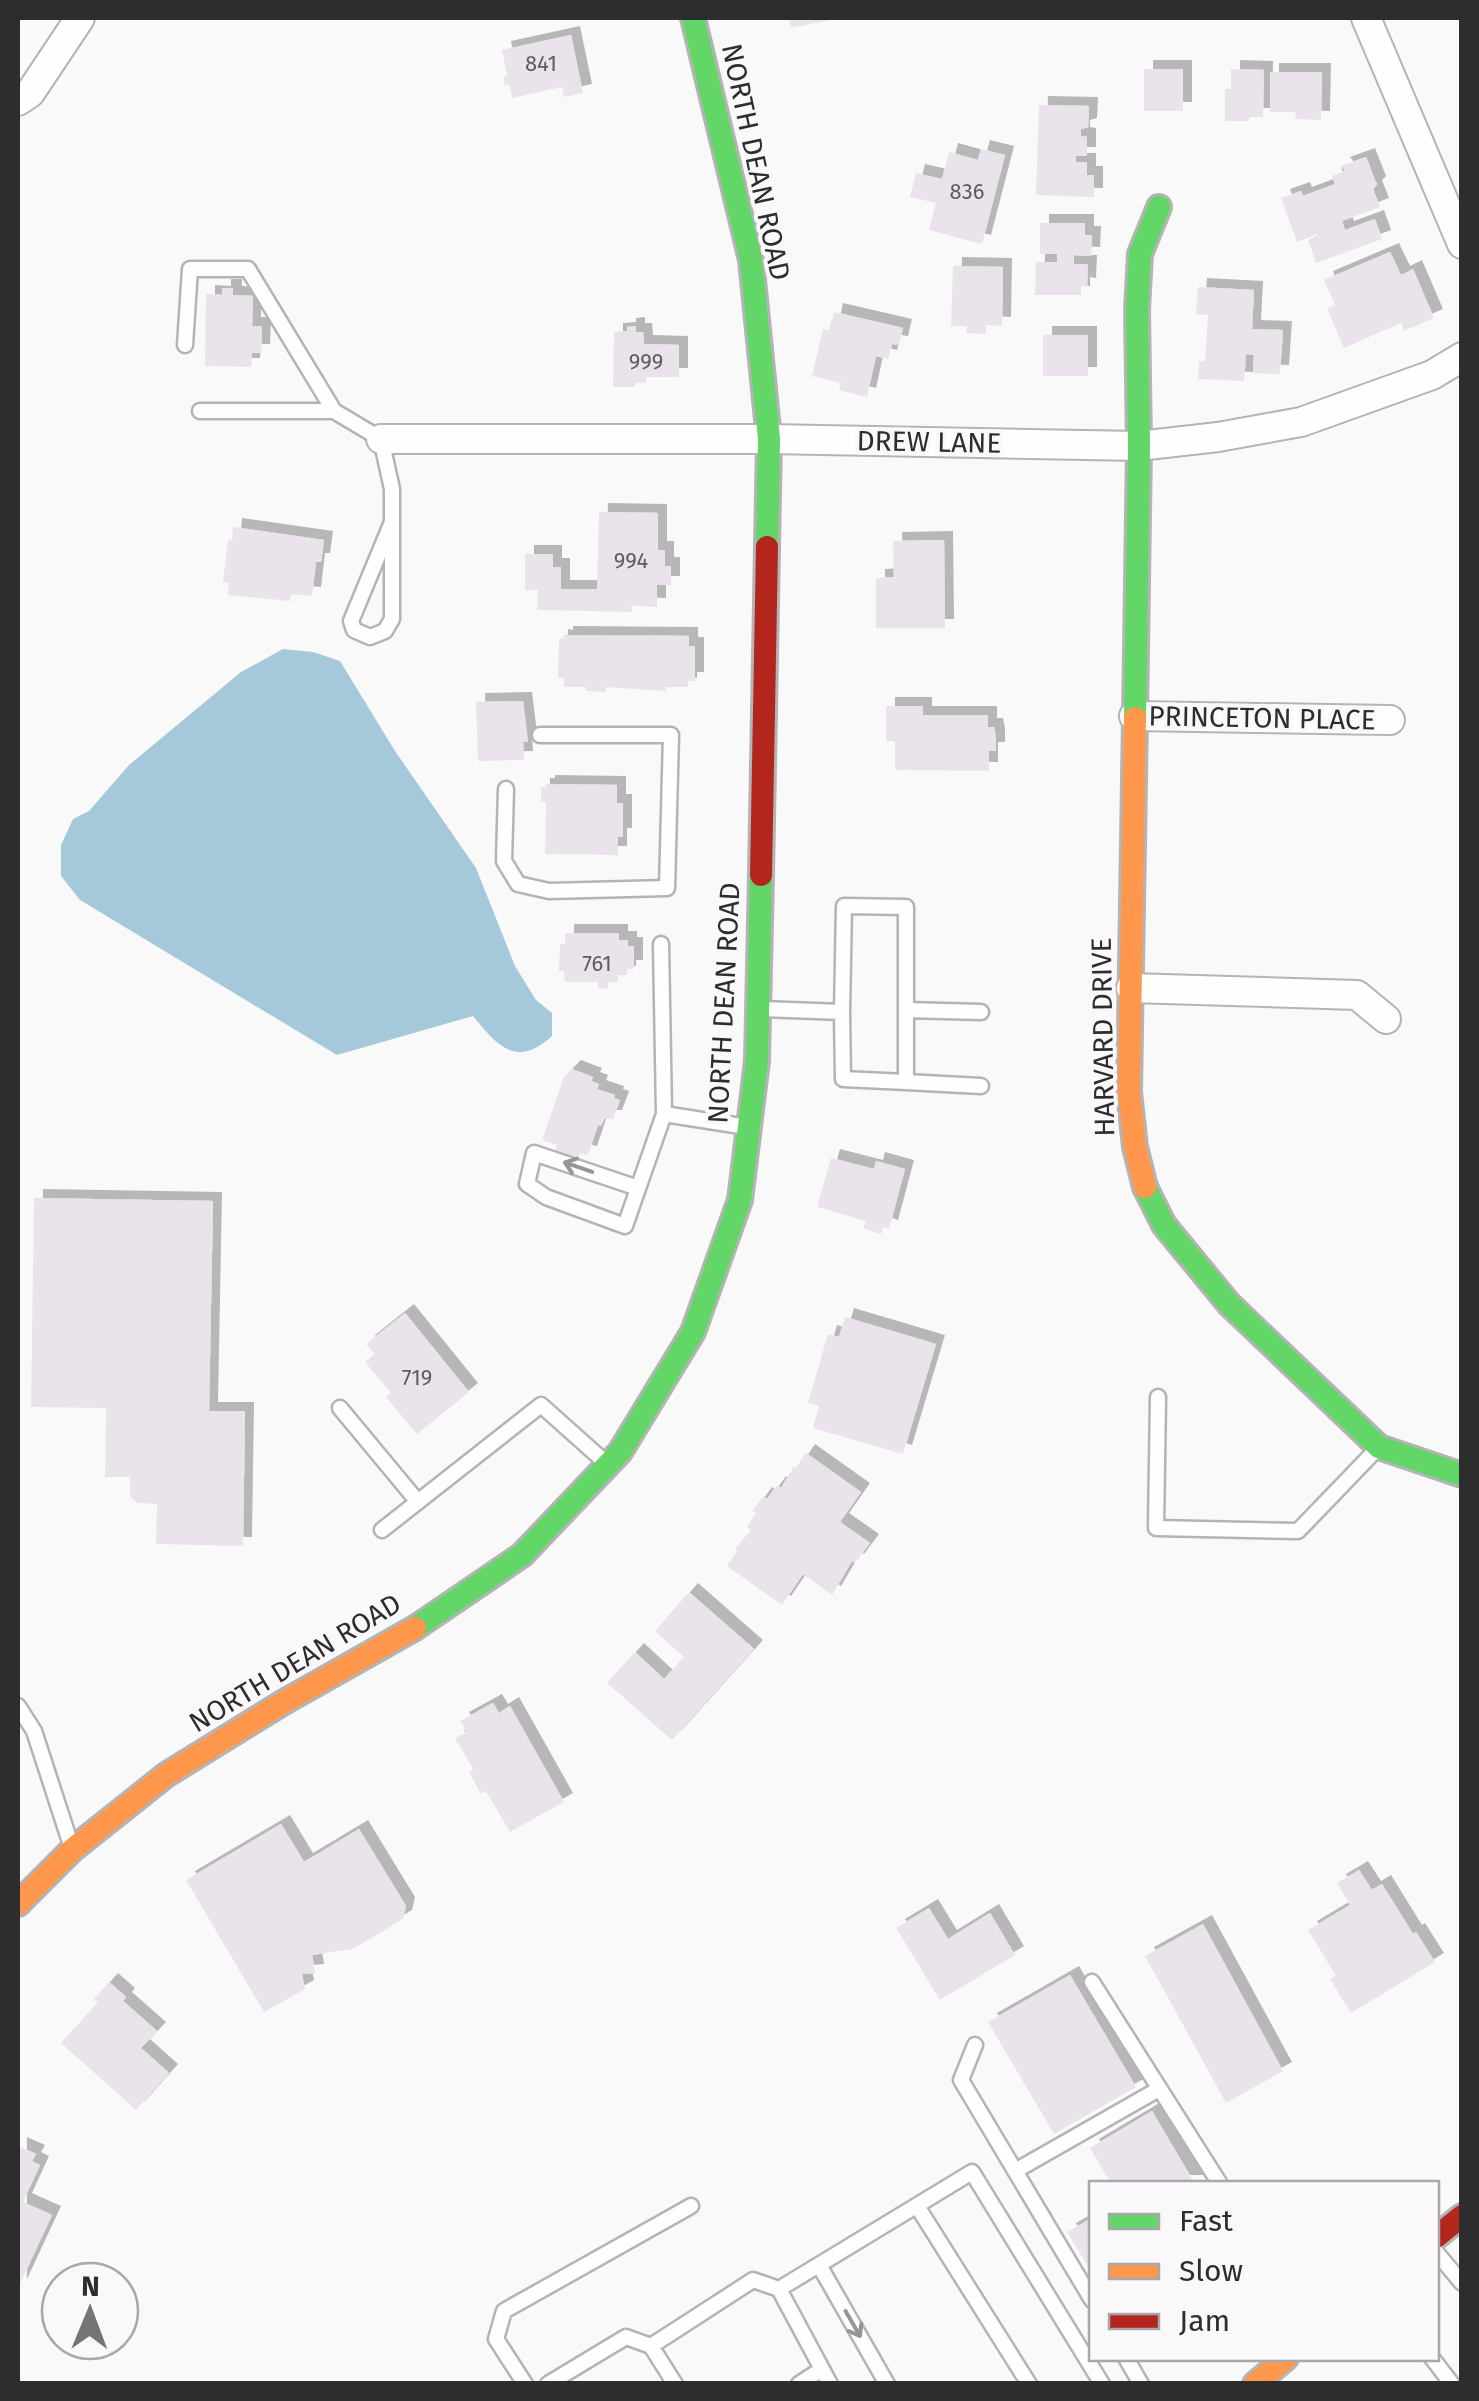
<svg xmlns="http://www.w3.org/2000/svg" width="1479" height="2401" font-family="'Fira Sans',sans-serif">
	<defs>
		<filter id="shadow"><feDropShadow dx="9" dy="-9" stdDeviation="0" flood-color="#0004"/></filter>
	</defs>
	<rect width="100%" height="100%" fill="#faf9fa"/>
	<path fill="#a5c9da" d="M283,649L313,652L340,661L395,751L476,868L515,966L536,1000L552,1013V1036C517,1068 498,1047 473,1016L337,1055L80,900L61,876V845L73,819L89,811L129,765L241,672Z"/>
	<path fill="#eae3ec" filter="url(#shadow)" d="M789,18H834L835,19L791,28Z
		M571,35L583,93L564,97L562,87L512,98L509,84L505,86L503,77L507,76L502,50Z
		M1144,69H1183V111H1144Z
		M1231,69L1264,70L1263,117H1249V121H1225V89H1231Z
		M1270,72H1322L1321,120L1295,119L1296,112H1270Z
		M1039,105L1089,106L1088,127L1081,129V136L1087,137V156H1076V162H1087V175H1094V197L1036,195Z
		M981,149L1005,155L982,244L929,230L936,203L910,197L916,173L942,179L949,152L978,160Z
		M1366,157L1377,185L1373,189L1380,207L1342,221L1345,230L1375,219L1382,239L1316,263L1308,240L1326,231L1297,242L1281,198L1301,191L1303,196L1335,184L1332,176L1345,171L1341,166Z
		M1040,223H1085V235H1092L1091,256L1074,255V264H1088L1087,287L1081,286V295H1035L1036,262H1057V254H1040Z
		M1390,252L1401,275L1413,269L1434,318L1404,331L1401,323L1344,348L1327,308L1335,305L1324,280Z
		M953,266L1003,267L1002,326L986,325V334L966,333L967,326H951Z
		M1198,287L1254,290L1252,329L1283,330L1280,374L1253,373L1254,355L1246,354L1244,381L1198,379L1199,361H1205L1208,315L1196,314Z
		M222,288H233V295L253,296L252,326H262L261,353H252L251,367L205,366L206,294L222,295Z
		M834,312L903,328L899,345L892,344L888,359L876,356L867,397L839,390L841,383L812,376L823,329L830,331Z
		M636,326V332H643L644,344L679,345V377H646V383H635V387H613L614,332L627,331V327Z
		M1043,335H1088V376H1043Z
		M599,512L658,513V550H665V566H671V585H657V607L631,606L632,612L537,610L538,590H525V554H553V567H561V589H597Z
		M233,527L324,540L321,562H316L312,596L291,594L290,601L228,595L229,583L223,582L228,540L232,541Z
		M944,540L945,628H876V578L894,577L893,541Z
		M564,635L689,636V646H695V681H688V687H666V691L606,687V692L586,691V687H564V678H558L559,638L564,639Z
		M523,701L528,742H523L524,760L478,761L476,702Z
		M886,706H923V715H988V727H994L996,737V751H989V771L895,770V741H886Z
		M546,784L617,785V803H623V837H618V855L545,854L546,802H541V787H546Z
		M565,933H619V940H628V946H634V969H627V975H618V982L608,983V989L598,988V982H565L564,971H559L560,944H565Z
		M572,1069L593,1077L591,1081L599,1084L597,1089L615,1095L614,1098L620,1100L613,1119H604L601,1126L598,1125L588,1155L580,1153L578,1159L555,1151L557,1145L542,1140L564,1077Z
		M831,1158L874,1169L876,1161L905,1169L889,1229L883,1227L881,1234L863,1228L866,1221L817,1207Z
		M34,1198L213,1201L209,1411H245L243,1546L156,1544L157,1504L137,1503L130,1496V1477H105L106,1408L31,1407Z
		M405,1313L469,1392L417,1434L386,1397L391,1393L365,1362L375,1354L366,1344Z
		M845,1317L936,1344L903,1454L813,1428L819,1406L808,1403L828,1334L839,1337Z
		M806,1453L861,1492L840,1522L870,1543L855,1563L852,1561L832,1595L803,1574L782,1605L727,1566L737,1551L735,1549L751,1530L747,1527L756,1513L752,1511L763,1496L767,1499L777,1485L781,1488L794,1466L796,1468Z
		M689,1592L754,1649L672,1740L607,1683L635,1652L664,1679L684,1657L655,1631Z
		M493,1703L499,1713L510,1706L564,1802L510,1832L486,1791L481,1794L469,1772L473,1769L455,1738L467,1732L460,1721Z
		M281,1824L304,1862L359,1829L406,1906L403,1919L353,1949L312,1955L315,1973L302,1974L305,1989L264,2012L186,1880Z
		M1359,1870L1372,1890L1382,1884L1413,1934L1416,1932L1435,1962L1351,2013L1330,1979L1336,1976L1308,1930L1350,1905L1337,1883Z
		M929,1908L948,1939L990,1913L1015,1955L940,2000L896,1928Z
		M1203,1924L1283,2071L1226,2103L1145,1956Z
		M1070,1975L1136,2087L1054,2134L988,2022Z
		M109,1982L126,1997L123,2001L157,2031L141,2048L169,2073L136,2110L61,2043L98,2002L94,1999Z
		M1152,2111L1195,2184H1111L1090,2148Z
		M18,2146L36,2154L32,2161L40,2165L23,2202L52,2215L18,2288Z
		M1092,2218V2273L1067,2232Z"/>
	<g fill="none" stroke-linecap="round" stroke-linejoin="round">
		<defs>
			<path id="lane" d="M185,345L190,269H248L334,411H200
				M334,411L381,439L392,489V619L385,631L370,637L354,630L351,621L392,522
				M506,789L504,861L518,884L549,891L667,888L671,735H540
				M759,1009L842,1012L844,906L906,907V1082L981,1086
				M906,1010L981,1012
				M842,1012L843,1079L906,1082
				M664,1114L747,1127
				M638,1188L534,1153L527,1184L546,1197L625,1226L664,1114L661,944
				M1158,1397L1156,1528L1298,1531L1375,1451
				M340,1408L418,1502
				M382,1530L541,1405L606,1463
				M18,1706L34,1731L71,1845
				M1092,1982L1220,2184
				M975,2045L961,2080L1092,2300
				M1015,2171L1159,2089
				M917,2206L1029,2384
				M1436,2252L1462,2283
				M819,2265L887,2384
				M779,2289L972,2172L1102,2384
				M651,2346L675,2384
				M1126,2358L1141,2384
				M1432,2358L1452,2384
				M525,2384L496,2339L504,2311L691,2206
				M548,2384L626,2337L651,2346L753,2280L779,2289L830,2384
				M799,2384L822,2369"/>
			<path id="street" d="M1366,18L1462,244
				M18,101L30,93L80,18
				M381,439H769L1139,446L1218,437L1301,422L1432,375L1462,357
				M1134,716L1390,720
				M1131,988L1357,995L1386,1019"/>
			<path id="fast" d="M693,18L751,260L769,439L767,547
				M1135,718L1139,446L1137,310L1140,254L1159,207
				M1145,1187L1164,1225L1229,1304L1379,1447L1462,1475
				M415,1628L522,1555L620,1452L693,1332L740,1200L757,1061L761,875"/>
			<path id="slow" d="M1135,718L1129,1092L1135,1147L1145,1187
				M18,1904L73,1849L166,1775L284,1702L415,1628
				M1255,2384L1286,2358"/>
			<path id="jam" d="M761,875L767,547
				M1436,2237L1462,2216"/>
		</defs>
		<use href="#lane" stroke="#b5b4b5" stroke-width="19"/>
		<use href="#street" stroke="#b5b4b5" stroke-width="32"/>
		<use href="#fast" stroke="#b5b4b5" stroke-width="28"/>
		<use href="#slow" stroke="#b5b4b5" stroke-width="28"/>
		<use href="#jam" stroke="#b5b4b5" stroke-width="28"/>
		<use href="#lane" stroke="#fefefe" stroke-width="14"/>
		<use href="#street" stroke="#fefefe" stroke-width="28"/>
		<use href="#fast" stroke="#63d668" stroke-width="22"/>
		<use href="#slow" stroke="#ff974d" stroke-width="22"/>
		<use href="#jam" stroke="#b3261e" stroke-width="22"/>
	</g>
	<defs><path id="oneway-shaft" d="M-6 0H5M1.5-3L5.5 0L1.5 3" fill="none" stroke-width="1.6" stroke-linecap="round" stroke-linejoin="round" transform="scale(2.5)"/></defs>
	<g stroke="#969696">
		<use href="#oneway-shaft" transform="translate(578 1167) rotate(-161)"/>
		<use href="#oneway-shaft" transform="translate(853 2324) rotate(60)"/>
	</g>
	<g text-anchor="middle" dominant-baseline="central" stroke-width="8" stroke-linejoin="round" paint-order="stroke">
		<g font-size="22" fill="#5e5c5f">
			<text x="541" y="63">841</text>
			<text x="967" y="191">836</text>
			<text x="646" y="361">999</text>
			<text x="631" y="560">994</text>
			<text x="597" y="963">761</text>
			<text x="417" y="1377">719</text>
		</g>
		<g font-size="28" fill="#2d2d2d" stroke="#faf8fb">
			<text transform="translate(756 162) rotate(78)">NORTH DEAN ROAD</text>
			<text transform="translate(929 442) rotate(1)">DREW LANE</text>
			<text transform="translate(1262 718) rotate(1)">PRINCETON PLACE</text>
			<text transform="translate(724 1003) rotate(-87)">NORTH DEAN ROAD</text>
			<text transform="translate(1103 1037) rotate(-91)">HARVARD DRIVE</text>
			<text transform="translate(295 1663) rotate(-31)">NORTH DEAN ROAD</text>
		</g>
	</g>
	<rect width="1479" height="2401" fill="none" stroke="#2d2d2d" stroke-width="40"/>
	<rect x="1089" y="2181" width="350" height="180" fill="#faf8fb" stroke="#a8a7a9" stroke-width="2.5"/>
	<rect x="1109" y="2214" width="50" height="15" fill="#63d668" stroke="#a8a7a9" stroke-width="2.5"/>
	<text x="1179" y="2231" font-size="30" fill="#2d2d2d">Fast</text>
	<rect x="1109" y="2264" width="50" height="15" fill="#ff974d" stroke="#a8a7a9" stroke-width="2.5"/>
	<text x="1179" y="2281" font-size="30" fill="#2d2d2d">Slow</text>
	<rect x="1109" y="2314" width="50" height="15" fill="#b3261e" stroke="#a8a7a9" stroke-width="2.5"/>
	<text x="1179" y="2331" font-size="30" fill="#2d2d2d">Jam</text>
	<g transform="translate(90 2311) rotate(1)"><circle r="48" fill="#faf8fb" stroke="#a8a7a9" stroke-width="2.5"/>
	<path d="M0-8L18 38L0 25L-18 38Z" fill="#757475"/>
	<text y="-15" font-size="28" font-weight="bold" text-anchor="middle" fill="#2d2d2d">N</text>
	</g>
</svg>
